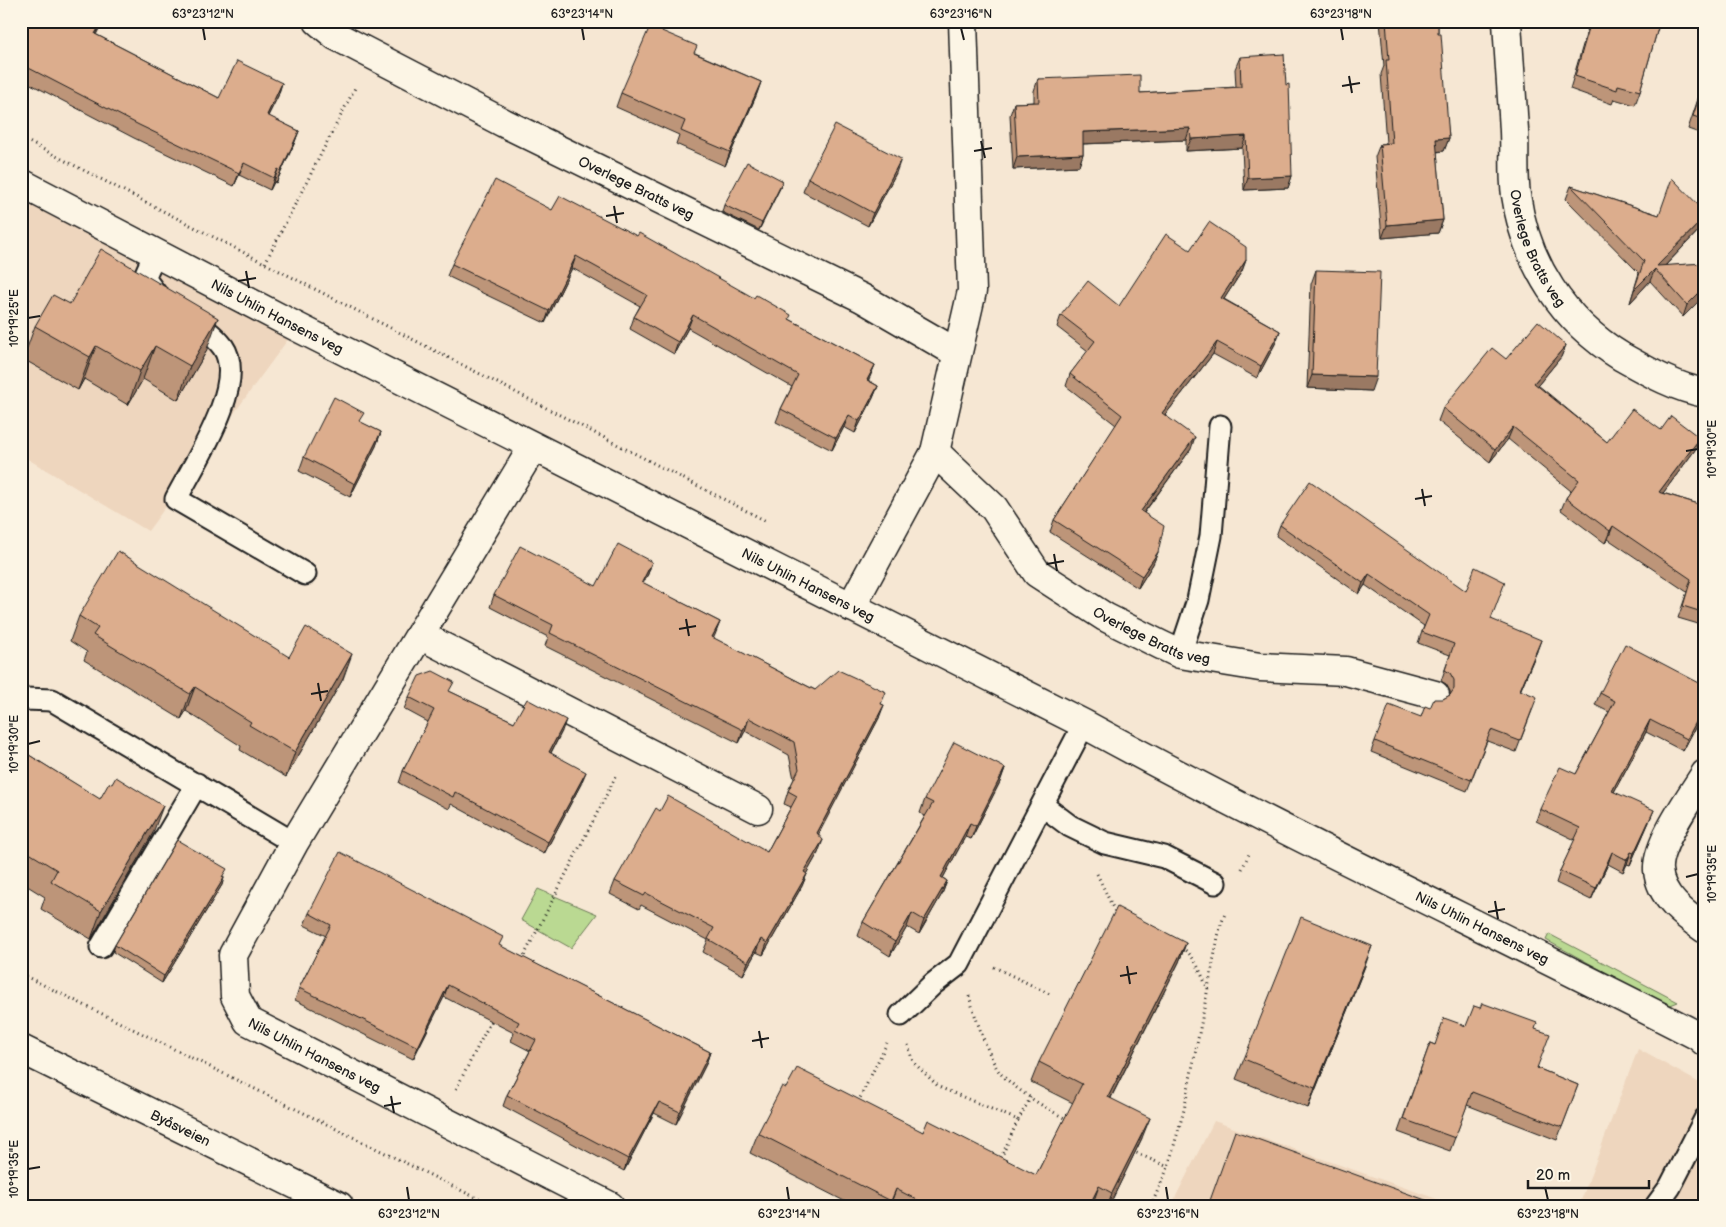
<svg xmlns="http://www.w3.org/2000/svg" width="1726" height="1227" font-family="'Balsamiq Sans',sans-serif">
	<rect width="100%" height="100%" fill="#f6e7d3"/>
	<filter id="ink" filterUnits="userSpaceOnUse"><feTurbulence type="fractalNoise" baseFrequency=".02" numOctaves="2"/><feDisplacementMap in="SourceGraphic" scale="10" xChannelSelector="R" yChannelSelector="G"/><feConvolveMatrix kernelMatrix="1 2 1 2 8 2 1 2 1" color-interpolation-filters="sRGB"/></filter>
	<g filter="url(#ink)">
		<path fill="#eed6be" d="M21,183L297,327L148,531L21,455Z
			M1638,1049L1705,1086V1206H1579Z
			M1214,1121L1457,1206H1171Z"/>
		<path fill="#bad992" stroke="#6b7a57" d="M538,889L597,914L571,948L521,920Z
			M1549,934L1678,1002L1668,1006L1546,940Z"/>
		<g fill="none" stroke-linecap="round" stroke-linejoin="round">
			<defs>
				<path id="lane" d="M155,253L144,278L159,298
					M188,317C201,326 214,335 223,347C248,383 194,464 176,499L305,574
					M1180,654L1198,600L1211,536L1220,426
					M21,701L25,699L52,700L294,843
					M1042,805L1070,826L1105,843L1164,857L1215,883
					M101,947L197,784
					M901,1015L933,984L959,964L1084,724
					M1656,1206L1670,1187L1705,1119"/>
				<g id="street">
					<path id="s1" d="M318,21L336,36L504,123L862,298L957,353"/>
					<path id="s2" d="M1507,21C1509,58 1512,94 1514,131C1515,152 1513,174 1516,195C1526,264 1563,321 1622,357C1647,371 1676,388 1705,393"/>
					<path id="s3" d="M21,183L297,327L1084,724C1285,834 1494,931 1698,1036L1705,1042"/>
					<path id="s4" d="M533,447L294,843L233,955L235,996L248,1021L610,1206"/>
					<path id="s5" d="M935,452L994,508L1037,573L1105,617L1161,645L1180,654L1260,667L1346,671L1435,695"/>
					<path d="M851,607L935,452L972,291L963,21"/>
					<path d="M420,635L758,809"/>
					<path d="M1705,774C1691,796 1656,845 1658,870C1660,897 1685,915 1705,929"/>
				</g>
				<g id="secondary">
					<path id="s6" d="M21,1049L339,1206"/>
				</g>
			</defs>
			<use href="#lane" stroke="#1c1c1c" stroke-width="25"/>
			<use href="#street" stroke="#1c1c1c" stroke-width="31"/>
			<use href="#secondary" stroke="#1c1c1c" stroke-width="31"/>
			<path stroke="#1c1c1c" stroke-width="3" stroke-dasharray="1 4" stroke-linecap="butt" d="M21,138L768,522
				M265,263L356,86
				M1242,869L1250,852
				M1097,874L1116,914
				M1181,948C1196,955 1201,975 1208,989
				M522,960L616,776
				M994,967L1052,995
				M21,974L493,1206
				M969,996C974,1013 990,1062 1001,1074C1019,1092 1045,1108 1068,1120
				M908,1045L913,1062L939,1087L1018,1120L1000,1160
				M456,1089L492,1019
				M858,1102L887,1043
				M1018,1120L1031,1097
				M1132,1151L1168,1167
				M1151,1206L1168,1167L1184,1110L1220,927L1225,914"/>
			<use href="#lane" stroke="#fcf5e5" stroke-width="21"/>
			<use href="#street" stroke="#fcf5e5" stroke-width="28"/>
			<use href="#secondary" stroke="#fcf5e5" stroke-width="28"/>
		</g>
		<path fill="#bd9579" stroke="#1c1c1c" d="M21,21L97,35L219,98L282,83L278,96L268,116L299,131L294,144L276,183L274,182L270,190L239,175L234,186L134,138L21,79Z
			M1380,21H1438V34L1449,138L1444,151L1437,152L1443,220L1438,233L1382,238L1375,157L1380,144L1386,143L1381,74L1384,66Z
			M1590,21H1660L1640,91L1635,105L1614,99L1612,104L1570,89Z
			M695,53L761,82L756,96L725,166L676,144L679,135L616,107L621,93Z
			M1240,57L1292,176L1288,188L1244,190L1242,148L1186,151V140L1083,144V154L1079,166L1013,169L1010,115L1014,103L1034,102V91L1038,79L1140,93L1236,87L1235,69Z
			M1705,78V135L1688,129Z
			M896,173L868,226L803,192L808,178Z
			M783,181L780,188L759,230L722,212L724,205Z
			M1571,186L1659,215L1705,212V220L1702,227L1665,266L1705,263V295L1683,317L1650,281L1630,303L1639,273L1566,199Z
			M552,210L789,319L875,365L868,380L878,386L873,398L855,433L844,427L832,450L776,422L781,409L792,387L688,328L674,354L630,329L634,317L640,306L572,268L545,323L447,276L452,264Z
			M1190,250L1246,260L1242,271L1224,299L1280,331L1276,342L1257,378L1213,354L1165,415L1191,449L1144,513L1158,552L1153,564L1138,588L1050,532L1054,520L1116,425L1066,386L1070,374L1088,351L1057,327L1061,315L1119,306Z
			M1316,270L1371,391L1307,388L1311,284Z
			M70,304L206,352L178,400L143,379L128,405L84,379L78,390L23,359L35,326Z
			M1566,345L1561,357L1538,385L1607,442L1661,430L1695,450L1663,493L1705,506V626L1678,618L1687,592L1608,539L1605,543L1561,510L1566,498L1571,491L1508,439L1490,462L1438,421L1443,408L1506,359Z
			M360,422L381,432L376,446L350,497L299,471L304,457Z
			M1280,525L1491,619L1537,651L1520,691L1533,708L1516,752L1487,741L1467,791L1371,752L1375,741L1421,717L1430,708L1443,699L1450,695V691L1446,684L1441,681L1450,655L1418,643L1424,626L1365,585L1359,594L1276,536Z
			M652,562L648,574L643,583L720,622L713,638L815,690L882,704L879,718L818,834V853L806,874H807L802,886L763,955L756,952L743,975L703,952L708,940L641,905L639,909L610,894L615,881L660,811L767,852L791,807L784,804L788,791L794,779L789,755L745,731L739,743L545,646L548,637L490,607L494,595L596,586Z
			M79,616L289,657L343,679L286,777L240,750L241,746L186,711L181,719L84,660L87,652L70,641Z
			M1705,686V709L1683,751L1646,732L1614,792L1649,822L1630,865L1627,864L1623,872L1608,864L1591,900L1556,883L1560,871L1575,840L1536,821L1540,809L1576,774L1609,712L1595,705L1600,693Z
			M451,692L514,722L562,731L551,753L581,784L544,854L451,804L449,809L399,783L403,771L428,722L404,709L409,697Z
			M21,750L153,833L91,939L41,909L45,897L21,882Z
			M1005,768L1000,782L971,839L965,837L943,878L947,881L942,894L919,934L907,927L890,956L858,936L863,922L925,816L920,813L925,799Z
			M224,876L222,885L162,983L113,952L115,945Z
			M309,913L500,946L710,1052L706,1064L676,1124L654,1113L624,1171L503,1106L507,1095L530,1051L511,1041L514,1033L444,997L413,1059L295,1000L299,988L326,936L304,925Z
			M1186,943L1179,962L1111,1098L1142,1138L1109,1206H854L750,1153L758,1133L786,1088L923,1132L1036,1175L1073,1103L1031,1082L1039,1062Z
			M1365,966L1308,1108L1236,1079L1244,1059Z
			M1466,1026L1535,1029L1537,1068L1578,1085L1557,1140L1467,1105L1450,1151L1398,1132L1430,1043L1435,1045Z"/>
		<path fill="#9a7963" stroke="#1c1c1c" d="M102,21H103L90,47L95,34Z
			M761,82L756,96L725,166L730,152Z
			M282,83L278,96L262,128L267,115Z
			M1190,128L1186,140L1079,144L1083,132Z
			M299,131L294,144L276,183L281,171Z
			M1246,136L1242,148L1186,151L1191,139Z
			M1449,138L1444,151L1432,152L1436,139Z
			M1083,154L1079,166L1013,169L1017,157Z
			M901,159L896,173L868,226L873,213Z
			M244,163L239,175L234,186L239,173Z
			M278,169L274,182L270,190L274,178Z
			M1292,176L1288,188L1244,190L1248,178Z
			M783,181L780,188L759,230L762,223Z
			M1705,217V220L1702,227L1658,273L1657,266Z
			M1443,220L1438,233L1382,238L1387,225Z
			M576,256L572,268L545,323L549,311Z
			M1246,260L1242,271L1217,310L1221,298Z
			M1655,269L1650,281L1630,303L1634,290Z
			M1705,287V295L1683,317L1687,305Z
			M693,315L688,328L674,354L678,342Z
			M218,318L206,352L178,400L190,366Z
			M1280,331L1276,342L1257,378L1261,366Z
			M1217,342L1213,354L1158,424L1162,413Z
			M1566,345L1561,357L1530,395L1534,383Z
			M96,346L84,379L78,390L90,357Z
			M155,346L143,379L128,405L140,371Z
			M875,365L870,377L863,392L867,380Z
			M1312,375L1376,377L1371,391L1307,388Z
			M878,386L873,398L855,433L859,421Z
			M849,415L844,427L832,450L836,438Z
			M1513,427L1508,439L1490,462L1495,450Z
			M381,432L376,446L350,497L355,484Z
			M1195,437L1191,449L1136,523L1141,511Z
			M1700,438L1695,450L1655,504L1659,492Z
			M1613,526L1608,539L1605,543L1610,531Z
			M1158,552L1153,564L1138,588L1142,576Z
			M652,562L648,574L637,594L642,582Z
			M1369,574L1365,585L1359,594L1363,583Z
			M720,622L715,635L707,650L712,637Z
			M1541,640L1537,651L1516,701L1520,690Z
			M352,654L343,679L286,777L295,752Z
			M195,687L186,711L181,719L190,694Z
			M884,705L879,718L813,845L817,833Z
			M1705,705V709L1683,751L1687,739Z
			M749,718L745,731L739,743L743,730Z
			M566,720L562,731L545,764L549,752Z
			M1650,720L1646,732L1608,803L1612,791Z
			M1005,768L1000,782L971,839L976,826Z
			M586,772L581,784L544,854L548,842Z
			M163,806L153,833L91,939L101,911Z
			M1654,810L1649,822L1630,865L1634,853Z
			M970,823L965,837L936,891L941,877Z
			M823,840L818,853L800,885L804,872Z
			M1612,852L1608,864L1591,900L1596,888Z
			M1631,852L1627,864L1623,872L1627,860Z
			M807,874L802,886L763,955L767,943Z
			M224,878L222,885L162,983L164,976Z
			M947,881L942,894L919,934L924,920Z
			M912,913L907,927L890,956L895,942Z
			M761,939L756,952L743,975L748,962Z
			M1186,943L1179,962L1101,1117L1108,1097Z
			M1372,946L1365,966L1308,1108L1315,1088Z
			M448,985L444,997L413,1059L418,1047Z
			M710,1052L706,1064L676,1124L680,1112Z
			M659,1102L654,1113L624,1171L628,1159Z
			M1150,1118L1142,1138L1109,1206H1108L1112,1193Z
			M1099,1186L1092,1206H1089Z
			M896,1189L890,1206H889L891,1201Z"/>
		<path fill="#dcad8d" stroke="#1c1c1c" d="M21,21H102L95,34L219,98L237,61L282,83L267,115L299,131L281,171L278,169L274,178L244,163L239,173L139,125L21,64Z
			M1386,21H1438V34H1441L1449,138L1436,139L1443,220L1387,225L1380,144L1392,143L1386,60H1389Z
			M1591,21H1660L1640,91L1618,85L1617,90L1575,76Z
			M650,26L697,46L694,53L761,82L730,152L681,131L685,121L621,93Z
			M1284,54L1286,85L1289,84L1292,176L1248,178L1246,136L1191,139L1190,128L1083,132V154L1017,157L1014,103L1039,102L1038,79L1140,75V93L1241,87L1240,57Z
			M1705,79V120L1693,116Z
			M835,125L901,159L873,213L808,178Z
			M747,162L783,181L762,223L724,205Z
			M1672,178L1705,212V217L1657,266L1705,263V287L1687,305L1655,269L1634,290L1644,261L1571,186L1659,215Z
			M495,180L552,210L560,196L637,236L639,233L754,298L756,295L791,315L789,319L875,365L867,380L878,386L859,421L849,415L836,438L781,409L798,375L693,315L678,342L634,317L647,295L576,256L549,311L452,264Z
			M1209,222L1246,247V260L1221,298L1280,331L1261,366L1217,342L1162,413L1195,437L1141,511L1164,526L1158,552L1142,576L1054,520L1122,415L1070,374L1095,341L1061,315L1088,281L1119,306L1166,234L1190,250Z
			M101,249L218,318L190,366L155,346L140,371L96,346L90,357L35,326L53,295L70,304Z
			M1316,270L1380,272L1376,377L1312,375Z
			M1538,321L1566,345L1534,383L1607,442L1632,409L1661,430L1671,416L1700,438L1659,492L1705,506V613L1683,606L1691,579L1613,526L1610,531L1566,498L1579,480L1513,427L1495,450L1443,408L1492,348L1506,359Z
			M334,397L364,413L359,421L381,432L355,484L304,457Z
			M1310,481L1466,591L1475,567L1505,582L1491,619L1541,640L1520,690L1537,697L1520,741L1491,730L1471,780L1375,741L1389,705L1421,717L1425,706L1430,708L1434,699H1443L1450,695L1454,689V680L1450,673L1445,670L1454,644L1422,632L1429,615L1369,574L1363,583L1280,525Z
			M618,544L652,562L642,582L720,622L712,637L815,690L838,670L886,692L881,704L884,705L817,833L823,840L804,872L807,874L767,943L761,939L748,962L708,939L714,928L646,893L644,896L615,881L656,808L660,811L668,796L767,852L797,796L788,791L799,769L794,742L749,718L743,730L550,633L553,625L494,595L520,546L596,586Z
			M118,551L289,657L306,627L352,654L295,752L249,725L251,722L195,687L190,694L93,635L98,628L79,616Z
			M1625,644L1705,686V705L1687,739L1650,720L1612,791L1654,810L1634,853L1631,852L1627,860L1612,852L1596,888L1560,871L1580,828L1540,809L1560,767L1576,774L1615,701L1600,693Z
			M433,671L454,682L449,691L514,722L527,699L566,720L549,752L586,772L548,842L455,792L453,797L403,771L434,710L409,697L419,676Z
			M954,742L1005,768L976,826L970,823L941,877L947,881L924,920L912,913L895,942L863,922L933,803L925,799Z
			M21,750L100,799L109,783L112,784L116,777L163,806L101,911L51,881L57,870L21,848Z
			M177,840L227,869L222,877L224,878L164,976L115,945Z
			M340,852L503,937L499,945L710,1052L680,1112L659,1102L628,1159L507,1095L536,1040L515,1029L519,1022L448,985L418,1047L299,988L331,925L309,913Z
			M1117,907L1186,943L1108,1097L1150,1118L1112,1193L1099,1186L1089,1206H929L896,1189L891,1201L758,1133L782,1086L786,1088L797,1068L923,1132L928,1120L1036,1175L1082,1084L1039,1062Z
			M1301,917L1372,946L1315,1088L1244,1059Z
			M1482,1003L1537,1023L1535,1029L1550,1034L1537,1068L1578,1085L1562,1127L1472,1092L1455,1138L1403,1119L1430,1043L1435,1045L1444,1018L1466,1026L1474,1006L1480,1008Z
			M1235,1131L1442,1206H1208Z"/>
	</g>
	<path fill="none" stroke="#1c1c1c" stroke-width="2" d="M203,28L205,40M582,28L584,40M961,28L964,40M1341,28L1343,40M1349,76L1352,93M1342,86L1360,83M981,141L985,158M974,151L992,148M614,206L617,223M606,216L624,213M246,271L249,288M238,281L256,278M28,318L40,316M1686,451L1698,449M1422,489L1425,506M1415,499L1432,496M1054,554L1057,571M1047,564L1064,561M686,619L689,636M679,629L696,626M318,683L321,701M311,694L328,691M28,744L40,741M1686,877L1698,874M1495,901L1498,919M1488,912L1505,909M1127,966L1130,984M1120,976L1137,973M759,1031L762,1048M752,1041L769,1038M391,1096L394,1113M384,1106L401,1103M28,1169L40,1167M407,1187L409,1200M787,1187L789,1200M1166,1187L1168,1200M1545,1187L1548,1200"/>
	<g text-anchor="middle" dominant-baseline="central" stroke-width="5" stroke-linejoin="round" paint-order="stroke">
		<g font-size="14" fill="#1c1c1c" stroke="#fcf5e5">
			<text stroke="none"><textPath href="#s1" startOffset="360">Overlege Bratts veg</textPath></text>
			<text stroke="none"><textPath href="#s2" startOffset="232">Overlege Bratts veg</textPath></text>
			<text stroke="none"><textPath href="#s3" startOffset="289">Nils Uhlin Hansens veg</textPath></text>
			<text stroke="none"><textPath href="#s3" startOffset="884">Nils Uhlin Hansens veg</textPath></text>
			<text stroke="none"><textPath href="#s5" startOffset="291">Overlege Bratts veg</textPath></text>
			<text stroke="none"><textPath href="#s3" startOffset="1640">Nils Uhlin Hansens veg</textPath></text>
			<text stroke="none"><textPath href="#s4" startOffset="734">Nils Uhlin Hansens veg</textPath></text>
			<text stroke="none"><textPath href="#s6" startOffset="178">Byåsveien</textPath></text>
		</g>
	</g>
	<rect width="1726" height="1227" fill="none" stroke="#fcf5e5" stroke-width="55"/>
	<path d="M1528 1180v8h121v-8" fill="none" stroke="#1c1c1c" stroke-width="2.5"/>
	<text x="1536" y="1180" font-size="15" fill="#1c1c1c" stroke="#fcf5e5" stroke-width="4" paint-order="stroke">20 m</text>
	<rect x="28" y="28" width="1670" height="1172" fill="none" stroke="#1c1c1c" stroke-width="2"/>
	<g font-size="12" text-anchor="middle" fill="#1c1c1c">
		<text x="203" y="18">63°23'12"N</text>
		<text x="582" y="18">63°23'14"N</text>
		<text x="961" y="18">63°23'16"N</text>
		<text x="1341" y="18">63°23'18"N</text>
		<text transform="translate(14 318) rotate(-90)" y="4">10°19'25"E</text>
		<text transform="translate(1712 449) rotate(-90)" y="4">10°19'30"E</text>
		<text transform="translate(14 744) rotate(-90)" y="4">10°19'30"E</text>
		<text transform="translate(1712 874) rotate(-90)" y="4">10°19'35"E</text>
		<text transform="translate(14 1169) rotate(-90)" y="4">10°19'35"E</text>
		<text x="409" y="1218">63°23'12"N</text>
		<text x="789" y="1218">63°23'14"N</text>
		<text x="1168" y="1218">63°23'16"N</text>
		<text x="1548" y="1218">63°23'18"N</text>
	</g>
</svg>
